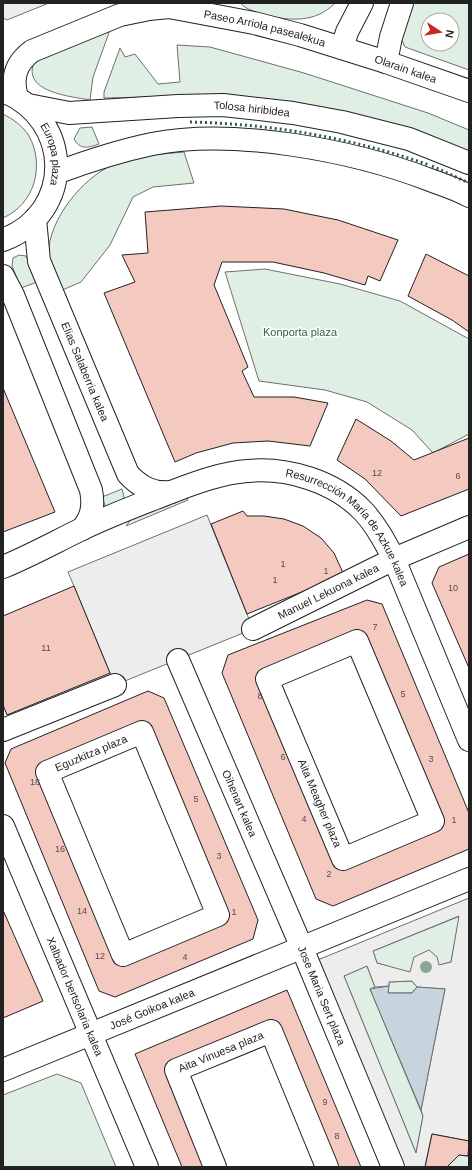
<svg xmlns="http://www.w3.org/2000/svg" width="472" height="1170" font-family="Arial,sans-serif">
	<rect width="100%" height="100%" fill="#fff"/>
	<path fill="#e0efe3" stroke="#6f6f6f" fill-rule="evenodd" d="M240,3H335C316,23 290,21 265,15C256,12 247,10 240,3Z
		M400,3H469V70L405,47L392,18ZM428,20H452V44H428Z
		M110,30L93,77L90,100C67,96 18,91 36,58Z
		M177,45L210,47L304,73L428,113L469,130V153L232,95L104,98V92L120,48L125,57L135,54L158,84L180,82Z
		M3,114C13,119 23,126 29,136C45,165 35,204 3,218Z
		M92,127L99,144C88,148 80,150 74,139L80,128Z
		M184,152L194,183L153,187L133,197L110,245L81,282L60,291C55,277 47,262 49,247C53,213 88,172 120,162C141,155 163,154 184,152Z
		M19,255L26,256L37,282L21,288L12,266L13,258Z
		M265,269L340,284L400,301L469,339V434L433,453L412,430L367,402L325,390L259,381L225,272Z
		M122,489L124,497L122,504L107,511L102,497Z
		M186,494L188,500L126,526L131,519Z
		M460,916L451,962L410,973L377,963L373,951Z
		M367,966L375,987L370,989L423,1116L416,1153L344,976Z
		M412,981L417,987L412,993H388L389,982Z
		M57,1074L81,1083L116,1167H3V1095Z
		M469,1150V1167H447L459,1155L468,1156Z"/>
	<path fill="#ededed" stroke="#6f6f6f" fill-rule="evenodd" d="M3,3H49L7,20L3,18Z
		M207,515L253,629L115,685L68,572Z
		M469,898V1141L432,1134L425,1167H393L308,964ZM459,916L451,962L439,965L437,957L429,950L414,957L410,972L377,963L373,951ZM367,966L375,987L389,986V982L412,981L417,987L445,989L421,1110L423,1116L416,1153L344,976Z"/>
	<path fill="#c7d3dd" stroke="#6f6f6f" d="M389,986L388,993H412L417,987L445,989L421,1110L370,989Z"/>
	<path fill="#f3c9c0" stroke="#222" fill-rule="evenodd" d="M221,206L284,209L338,220L398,240L380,281L368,276L365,285L324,273L273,262H222L214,285L248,367L242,371L254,397H294L328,403L310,446L268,441L233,443L196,453L175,462L104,293L135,282L122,255L148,253L145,212Z
		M426,254L469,276V332L452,320L408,296Z
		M3,388L55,512L3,532Z
		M356,419L391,441L414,460L469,438V489L401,516L365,479L337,460Z
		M243,511L247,516H264L284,519L303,526L321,538L334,553L344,575L247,614L211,524Z
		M469,554V668L432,583L439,567Z
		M74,586L110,673L7,715L3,705V616Z
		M367,600L382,604L469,813V849L333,906L316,899L222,673L228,655ZM357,641L433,821L343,859L267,679Z
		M148,691L164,698L258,920L253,939L115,997L99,991L5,763L11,749ZM142,732L218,915L123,955L47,772Z
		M3,910L43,1001L3,1018Z
		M287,990L361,1167H327L271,1031L176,1070L215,1167H182L135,1054Z
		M432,1134L469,1141L468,1156L459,1155L447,1167H425Z"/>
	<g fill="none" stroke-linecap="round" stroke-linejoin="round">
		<defs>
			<g id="minor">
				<path d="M342,48L347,32L362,3"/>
				<path d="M386,62L391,37L402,3"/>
				<path id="s1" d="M17,97C11,78 16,63 32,51L120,15L149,9L169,7L254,23L300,35L386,62L469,91"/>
				<path id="s2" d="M35,219L39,261L128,474C140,487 153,494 171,492"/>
				<path d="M3,276L13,295L91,490C94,506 92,517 82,529"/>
				<path id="s3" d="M3,567C30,556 55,542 82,529C111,515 141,504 171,492C195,483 221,473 247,471C287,467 334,481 363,511C376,525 385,542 394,559L469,740"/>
				<path id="s4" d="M253,629L394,559L469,527"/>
				<path d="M357,641L433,821L343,859L267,679Z"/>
				<path id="s5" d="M178,660L302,948L393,1167"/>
				<path d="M3,730L115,685"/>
				<path d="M142,732L218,915L123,955L47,772Z"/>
				<path id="s6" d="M3,826L147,1167"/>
				<path id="s7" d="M3,1070L469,879"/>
				<path id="s8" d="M215,1167L176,1070L271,1031L327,1167"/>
			</g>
			<g id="major">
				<path id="s9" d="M3,91C73,119 75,213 3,240"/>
				<path id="s10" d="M28,105L69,113L178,106L223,105L293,113L342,122L409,139L469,163"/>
				<path d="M56,173C88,161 119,151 152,144C234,128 352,150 430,180C443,185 457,189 469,196"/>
			</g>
		</defs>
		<use href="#minor" stroke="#222" stroke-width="24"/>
		<use href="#major" stroke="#222" stroke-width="24"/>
		<use href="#minor" stroke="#fff" stroke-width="22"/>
		<use href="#major" stroke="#fff" stroke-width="22"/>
		<path stroke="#2f5e38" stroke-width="3" stroke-dasharray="2 3" stroke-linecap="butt" d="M190,122C273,124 352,138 429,165
			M432,166L469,183"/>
	</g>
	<circle fill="#8da692" cx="426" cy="967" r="6"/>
	<g text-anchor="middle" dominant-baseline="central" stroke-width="3" stroke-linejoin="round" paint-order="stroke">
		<g font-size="9" fill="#564c4a">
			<text x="377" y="473">12</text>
			<text x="458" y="476">6</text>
			<text x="283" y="564">1</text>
			<text x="326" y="571">1</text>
			<text x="275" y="580">1</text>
			<text x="453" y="588">10</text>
			<text x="375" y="627">7</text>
			<text x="46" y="648">11</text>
			<text x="403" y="694">5</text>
			<text x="260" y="696">8</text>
			<text x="283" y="757">6</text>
			<text x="431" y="759">3</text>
			<text x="35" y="782">18</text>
			<text x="196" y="799">5</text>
			<text x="304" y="819">4</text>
			<text x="454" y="820">1</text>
			<text x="60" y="849">16</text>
			<text x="219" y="856">3</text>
			<text x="329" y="874">2</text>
			<text x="82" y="911">14</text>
			<text x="234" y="912">1</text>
			<text x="100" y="956">12</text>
			<text x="185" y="957">4</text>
			<text x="325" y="1102">9</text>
			<text x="337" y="1136">8</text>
		</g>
		<g font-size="11" fill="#222" stroke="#fff">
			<text stroke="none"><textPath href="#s1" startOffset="295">Paseo Arriola pasealekua</textPath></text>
			<text stroke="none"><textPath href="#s1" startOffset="442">Olarain kalea</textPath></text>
			<text stroke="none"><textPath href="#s10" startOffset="225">Tolosa hiribidea</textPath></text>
			<text stroke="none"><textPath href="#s9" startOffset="85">Europa plaza</textPath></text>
			<text stroke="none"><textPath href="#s2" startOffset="162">Elias Salaberria kalea</textPath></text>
			<text stroke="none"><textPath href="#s3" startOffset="389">Resurrección María de Azkue kalea</textPath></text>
			<text stroke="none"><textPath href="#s4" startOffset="84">Manuel Lekuona kalea</textPath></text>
			<text transform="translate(91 753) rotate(-23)">Eguzkitza plaza</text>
			<text transform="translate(320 803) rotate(67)">Aita Meagher plaza</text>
			<text stroke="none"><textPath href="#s5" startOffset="156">Oihenart kalea</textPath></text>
			<text stroke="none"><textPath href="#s6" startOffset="185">Xalbador bertsolaria kalea</textPath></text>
			<text stroke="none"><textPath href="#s5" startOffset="365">Jose Maria Sert plaza</textPath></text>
			<text stroke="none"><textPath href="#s7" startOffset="161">José Goikoa kalea</textPath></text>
			<text stroke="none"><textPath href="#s8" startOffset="153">Aita Vinuesa plaza</textPath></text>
		</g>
		<g font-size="11" fill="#2f5e38" stroke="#fff">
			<text x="300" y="332">Konporta plaza</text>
		</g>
	</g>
	<rect width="472" height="1170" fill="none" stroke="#222222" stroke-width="8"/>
	<g transform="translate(440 32) rotate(102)"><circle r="19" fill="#ffffff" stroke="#a7a7a7"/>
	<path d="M0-3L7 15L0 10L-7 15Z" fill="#c62828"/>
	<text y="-6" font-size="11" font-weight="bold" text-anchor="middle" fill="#222222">N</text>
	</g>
</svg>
